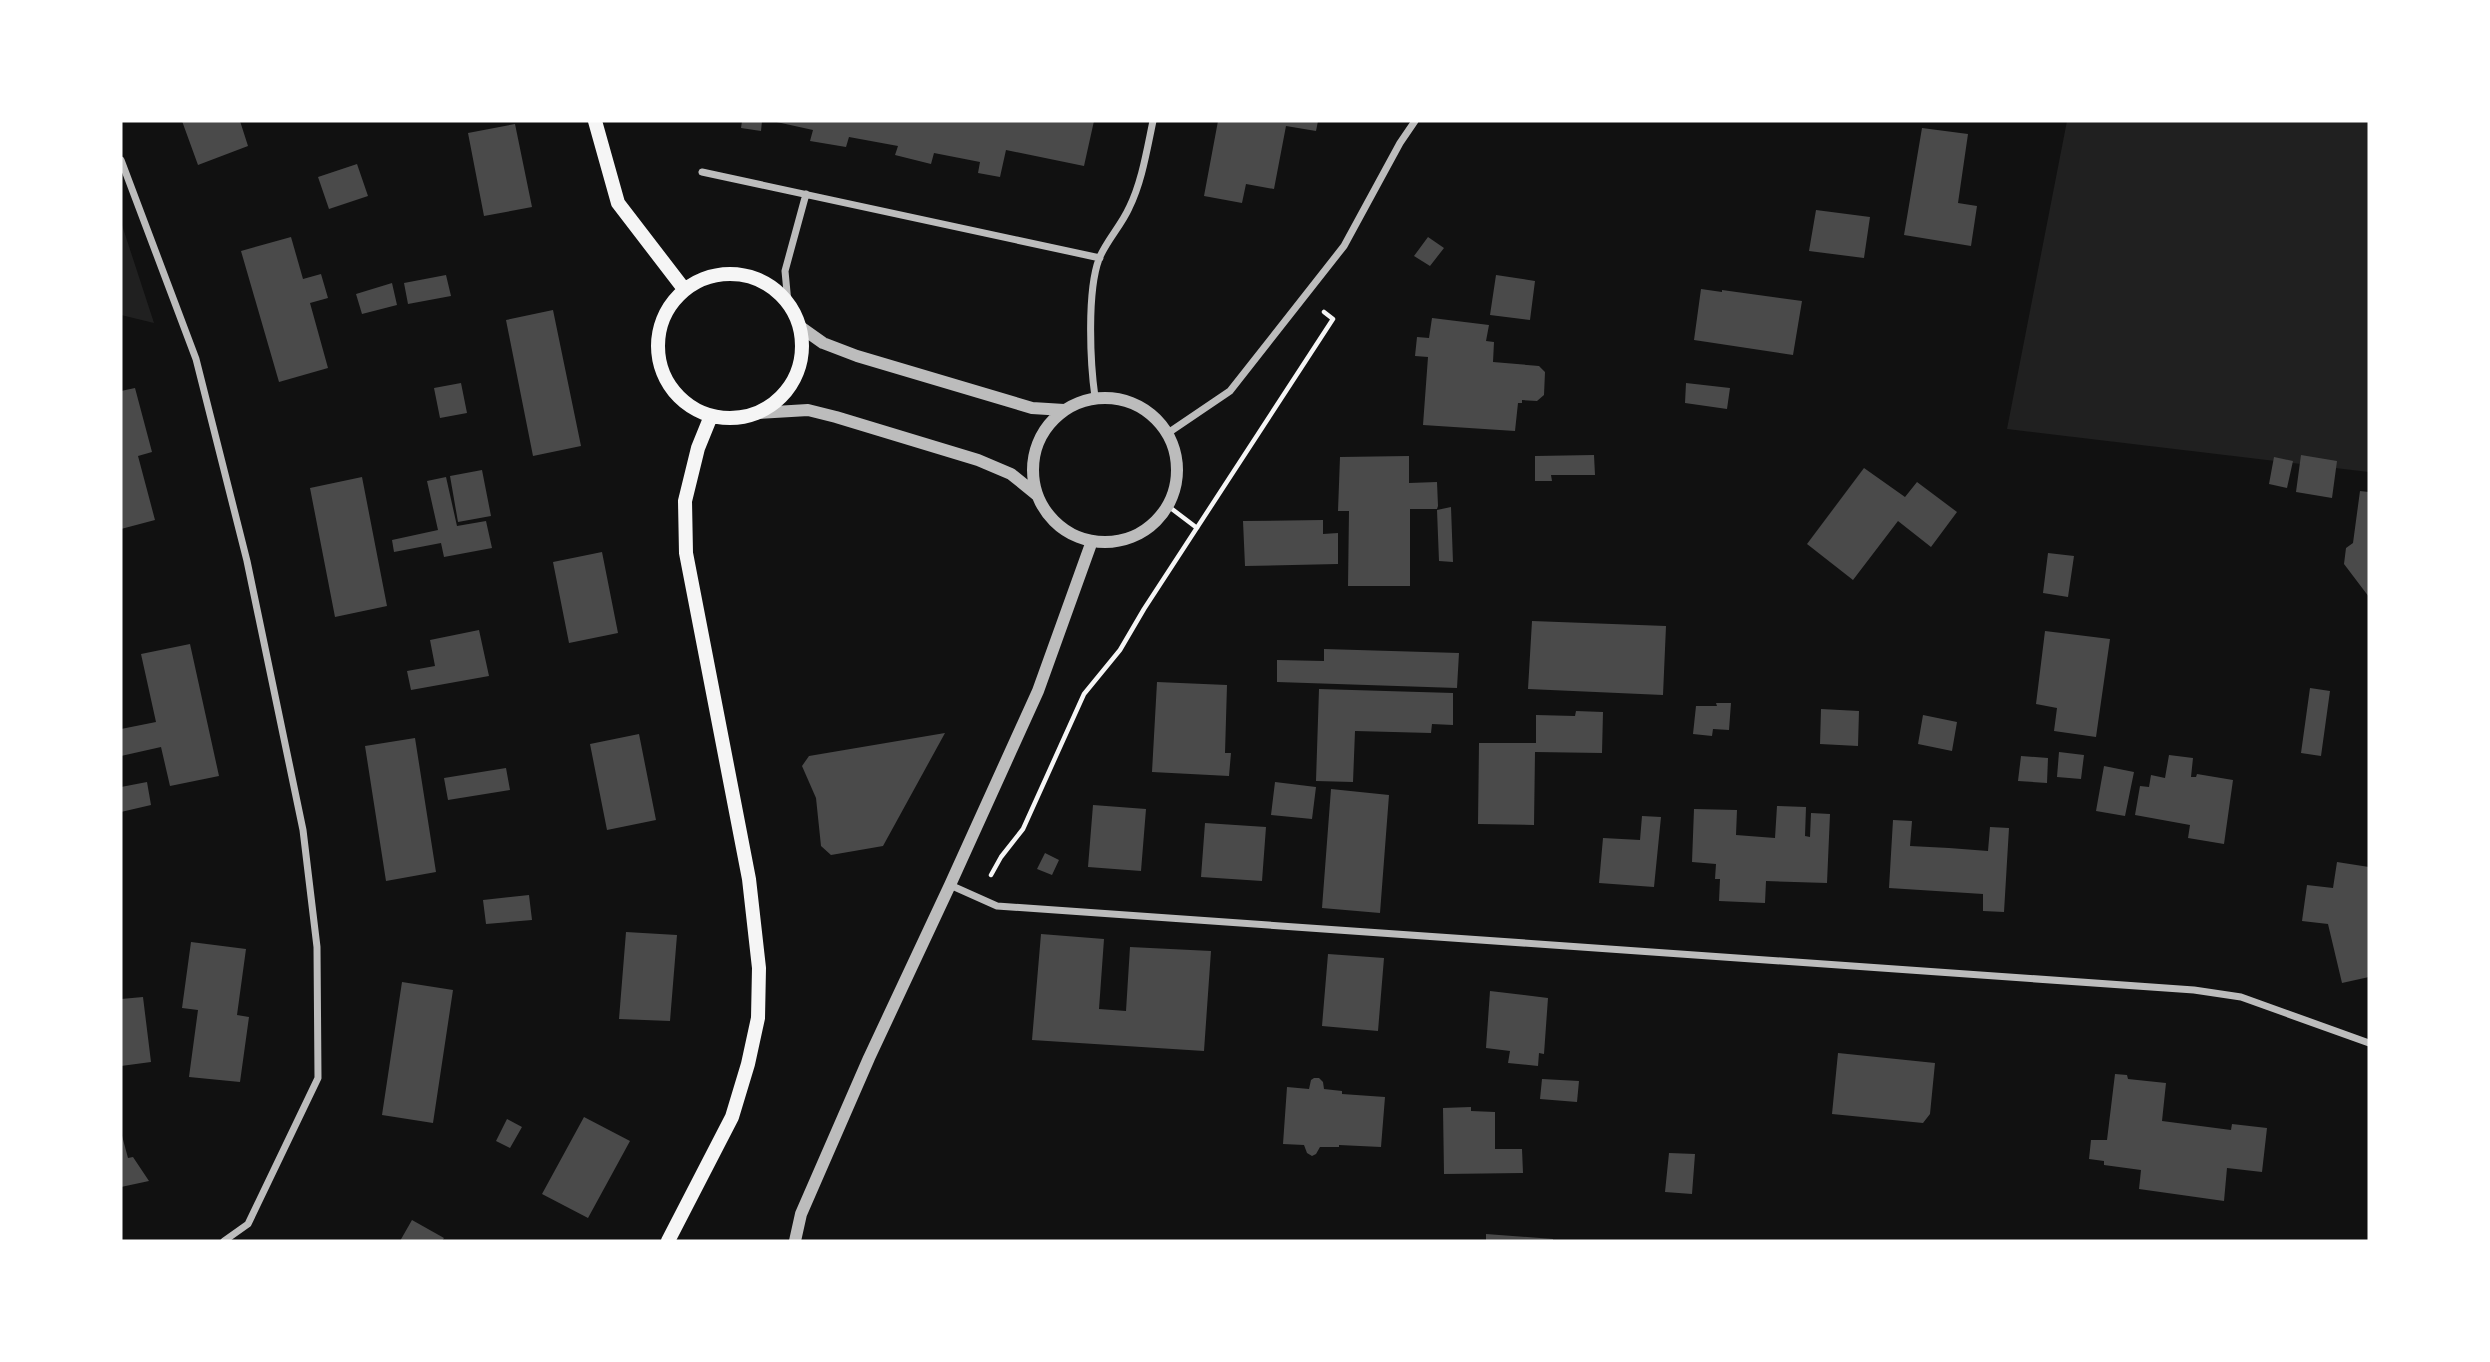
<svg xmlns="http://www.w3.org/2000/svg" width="2490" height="1362" font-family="'Fira Sans',sans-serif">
	<rect width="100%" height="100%" fill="#111"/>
	<path fill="#202020" d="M2067,121H2369V472L2007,429Z
		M121,222L154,323L121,315Z"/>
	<path fill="#4a4a4a" d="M182,121H240L248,146L198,165Z
		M742,121H762L761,131L741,128Z
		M772,121H1094L1084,166L1006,150L1000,177L978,173L980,162L934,153L931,164L895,155L898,146L849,137L846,147L810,141L813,130Z
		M1218,121H1318L1316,131L1286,126L1274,189L1246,184L1242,203L1204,196Z
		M515,124L532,207L484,216L468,133Z
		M1922,128L1968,134L1958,203L1977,206L1971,246L1904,235Z
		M357,164L368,196L329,209L318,177Z
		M1816,210L1870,217L1864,258L1809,251Z
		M291,237L303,279L321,274L328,298L310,303L328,368L279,382L241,251Z
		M1428,237L1444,248L1430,266L1414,256Z
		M446,275L451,296L408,304L404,283Z
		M1496,275L1535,281L1530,320L1490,315Z
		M392,283L397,305L362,314L356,294Z
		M1701,289L1722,292V290L1802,301L1793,355L1694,340Z
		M553,310L581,446L533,456L506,320Z
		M1432,318L1489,325L1486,341L1494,342L1493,362L1539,366L1545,372L1544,395L1537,401L1522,400V403H1518L1515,431L1423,425L1428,357L1415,356L1417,337L1429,338Z
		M461,383L467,413L440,418L434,388Z
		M1686,383L1730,388L1727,409L1685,403Z
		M135,388L152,452L138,456L155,520L121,529V391Z
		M1594,455L1595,475H1551L1552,481H1535V456Z
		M2301,455L2337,461L2332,498L2296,492Z
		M1409,456V483L1437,482L1438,506L1437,509H1410V586H1348L1349,511H1338L1340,457Z
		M2274,457L2293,461L2287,488L2269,484Z
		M1864,468L1905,497L1917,482L1957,512L1931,547L1898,521L1853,580L1807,544Z
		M482,470L491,516L458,522L450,476Z
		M362,477L387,606L335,617L310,488Z
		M446,477L457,526L486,521L492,548L444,557L441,543L394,552L392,540L438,530L427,481Z
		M2360,491L2369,492V597L2344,564L2346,548L2353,543Z
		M1451,507L1453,562L1439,561L1437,510Z
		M1323,520V534L1338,533V564L1245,566L1243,521Z
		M602,552L618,633L569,643L553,562Z
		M2048,553L2074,556L2068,597L2043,593Z
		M1532,621L1666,626L1663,695L1528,689Z
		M479,630L489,676L411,690L407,671L435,666L430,640Z
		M2045,631L2110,639L2096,737L2054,731L2057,708L2036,704Z
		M190,644L219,776L170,786L161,747L121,756V729L156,722L141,654Z
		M1324,649L1459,653L1457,688L1277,682V660L1324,661Z
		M1157,682L1227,685L1225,753H1231L1229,776L1152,772Z
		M2310,688L2330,691L2321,756L2301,753Z
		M1319,689L1453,693V725L1432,724L1431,733L1355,731L1353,782L1316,781Z
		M1716,703H1731L1729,730L1713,729L1712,736L1693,734L1696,706H1717Z
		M1821,709L1859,711L1858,746L1820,744Z
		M1576,711L1603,712L1602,753L1535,752L1534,825L1478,824L1479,743H1536V715L1575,716Z
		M1923,715L1957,722L1952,751L1918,744Z
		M945,733L883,846L831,855L821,846L816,798L802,766L809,756Z
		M639,734L656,820L607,830L590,744Z
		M415,738L436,872L386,881L365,746Z
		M2059,752L2084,755L2081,779L2057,777Z
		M2169,755L2193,758L2191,777H2196L2197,774L2233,780L2224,844L2188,838L2190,825L2135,815L2140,786L2149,787L2151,775L2165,778Z
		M2021,756L2048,758L2047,783L2018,781Z
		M2104,766L2134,772L2125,816L2096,811Z
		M506,768L510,790L448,800L444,778Z
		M147,782L151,805L121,812V787Z
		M1275,782L1316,787L1312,819L1271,815Z
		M1331,789L1389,795L1380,913L1322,908Z
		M1093,805L1146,809L1141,871L1088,867Z
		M1777,806L1806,807L1805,836L1810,837L1811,813L1830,814L1827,883L1766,881L1765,903L1719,901L1720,879H1715L1716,864L1692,862L1694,809L1737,810L1736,835L1775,838Z
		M1642,816L1661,817L1654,887L1599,883L1603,838L1640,840Z
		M1893,820L1912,821L1910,846L1949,848L1988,851L1990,827L2009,828L2004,912L1983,911V894L1889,888Z
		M1205,823L1266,827L1262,881L1201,877Z
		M1045,853L1059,860L1052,875L1037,869Z
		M2337,862L2369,867V977L2342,983L2328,924L2302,921L2307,885L2333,888Z
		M529,895L532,920L486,924L483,900Z
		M626,932L677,935L670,1021L619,1019Z
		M1041,934L1104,939L1099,1009L1126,1011L1130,947L1211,951L1204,1051L1032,1040Z
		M191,942L246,949L237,1015L249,1017L240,1082L189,1077L198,1010L182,1008Z
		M1328,954L1384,958L1378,1031L1322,1026Z
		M402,982L453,990L433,1123L382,1115Z
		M1490,991L1548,998L1544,1054L1539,1053L1538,1066L1508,1063L1510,1051L1486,1048Z
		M143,997L151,1062L121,1066V999Z
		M1838,1053L1935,1063L1930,1114L1923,1123L1832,1114Z
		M2115,1074L2127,1075L2128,1079L2166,1083L2162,1121L2231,1130L2232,1124L2267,1128L2262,1172L2227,1168L2224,1201L2139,1189L2141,1170L2104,1165V1161L2089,1159L2091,1140H2107Z
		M1314,1078H1319L1323,1082L1324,1089L1342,1091V1094L1385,1097L1381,1147L1339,1145V1147H1320L1316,1154L1312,1156L1307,1153L1304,1145L1283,1144L1287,1087L1309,1089L1311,1080Z
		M1542,1079L1579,1081L1577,1102L1540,1099Z
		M1471,1107V1111L1495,1112V1149H1522L1523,1173L1444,1174L1443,1108Z
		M584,1117L630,1141L588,1218L542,1194Z
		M507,1119L522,1127L510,1148L496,1141Z
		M121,1132L128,1158L133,1157L149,1181L121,1187Z
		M1669,1153L1695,1154L1692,1194L1665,1192Z
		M412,1220L444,1238L442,1241H400Z
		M1486,1234L1553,1239V1241H1486Z"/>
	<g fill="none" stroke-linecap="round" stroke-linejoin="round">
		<path stroke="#f5f5f5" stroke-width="4.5" d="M1168,506L1197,528
			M991,875L1001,857L1023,829L1084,694L1120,650L1144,609L1333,319L1324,312"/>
		<path stroke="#bcbcbc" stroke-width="7" d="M121,160L196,359L247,561L303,830L317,947L318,1078L248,1224L224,1241
			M702,172L1100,258
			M788,303L785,271L806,194
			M1095,397C1090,362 1087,291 1099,259C1106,241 1121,226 1129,208C1142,182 1147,149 1153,121
			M1168,433L1230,391L1344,246L1400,143L1415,121
			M950,885L997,906L2194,990L2241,997L2369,1043"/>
		<path stroke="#bcbcbc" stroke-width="12" d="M799,326L823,343L857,356L1032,408L1064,410
			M1033 470a72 72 0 1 1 144 0a72 72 0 1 1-144 0Z
			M758,413L808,410L836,417L978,460L1011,474L1037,495
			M795,1241L801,1214L869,1058L950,885L1038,691L1092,541"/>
		<path stroke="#f5f5f5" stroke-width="14" d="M595,121L618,203L684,289
			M658 346a72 72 0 1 1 144 0a72 72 0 1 1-144 0Z
			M668,1241L732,1117L748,1064L758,1018L759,968L749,879L686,553L685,501L698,448L711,416"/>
	</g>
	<rect width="2490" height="1362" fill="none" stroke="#ffffff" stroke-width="245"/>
</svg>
